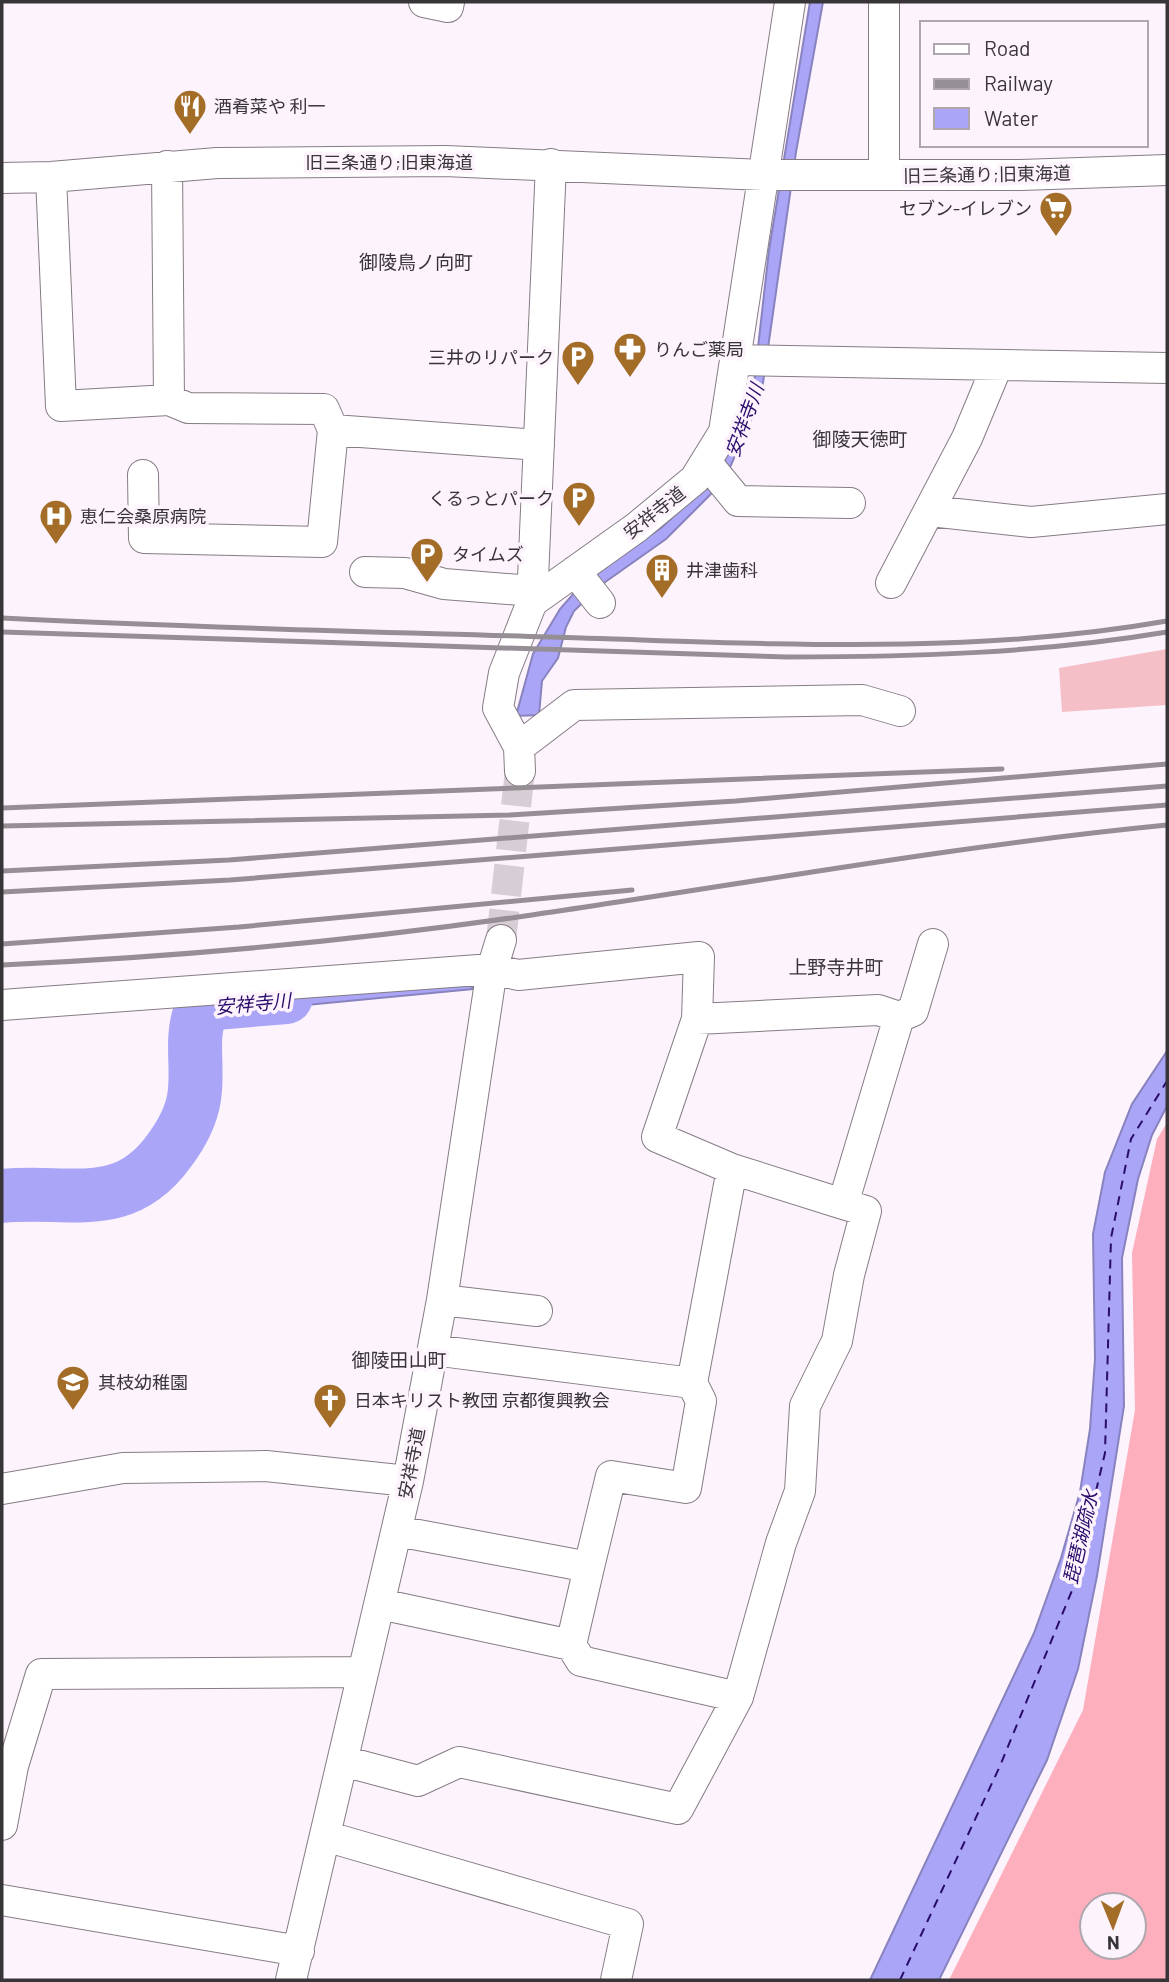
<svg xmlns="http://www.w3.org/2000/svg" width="1169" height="1982" font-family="Barlow,'Noto Sans JP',sans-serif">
	<rect width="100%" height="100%" fill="#fdf3fc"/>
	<path fill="#f5bfc7" d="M1167,649V705L1062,712L1059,668Z"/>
	<path fill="#fdafbd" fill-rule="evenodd" d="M1167,1123V1980H949L1083,1710L1135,1410L1132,1253L1157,1139ZM1092,1905H1134V1947H1092Z"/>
	<path fill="#aaa5f7" stroke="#8883be" stroke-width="2" d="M810,2H823L796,152L761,397L724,481L666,539L601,585L574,611L566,627L558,658L542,681L539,715L516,716L533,654L560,609L589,576L661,528L719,474L753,392L769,250Z
		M461,975L474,989L222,1013L221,995Z
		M1167,1051V1106L1152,1135L1138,1179L1122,1258L1124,1406L1097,1576L1078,1669L1047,1760L939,1980H870L1034,1633L1061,1558L1080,1492L1090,1429L1095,1359L1093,1234L1105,1172L1132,1104Z"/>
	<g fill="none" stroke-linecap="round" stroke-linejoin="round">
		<path stroke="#aaa5f7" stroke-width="54" d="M2,1196C68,1189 123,1215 169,1151C181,1135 191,1117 194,1098C199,1068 190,1040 200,1013L215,1003L286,997"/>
		<path stroke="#2a0c6c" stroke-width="2" stroke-dasharray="9 7" stroke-linecap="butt" d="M900,1980L1000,1766L1073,1588L1105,1453L1111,1238L1131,1139L1167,1081"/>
		<path stroke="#d6cdd5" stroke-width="30" stroke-dasharray="30 15" stroke-linecap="butt" d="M501,940L520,771"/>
		<defs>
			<path id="minor" d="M424,2L448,7L449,2
				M884,2V175
				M167,166L169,400
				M51,177L61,406L169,400L188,408L324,409L333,430L539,445
				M2,178L51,177L217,163L445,161L763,175H1021L1167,170
				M736,360L1167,368
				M706,462L738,501L850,503
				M143,475L144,538L322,542L333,430
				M930,511L1031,522L1167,509
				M575,571L600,603
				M365,572L405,573L444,584L533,591
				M891,583L967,438L997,366
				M532,602L551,164
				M519,747L574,705L862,700L900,711
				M520,771L519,747L498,708L504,673L532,602L637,527L695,479L724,432L790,2
				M2,1005L492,969L518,975L699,957L697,1019L878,1010L899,1017
				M697,1019L657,1137L732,1169L843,1204
				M442,1300L537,1311
				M433,1350L692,1383L732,1169
				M2,1489L123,1468L266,1466L408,1481
				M397,1531L589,1567L611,1476L686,1488L701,1401L692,1383
				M589,1567L571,1645L581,1661L738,1697
				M380,1604L571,1645
				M343,1761L418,1781L459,1762L678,1809L738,1697L781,1543L800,1491L805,1406L837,1341L849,1275L866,1211L843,1204L899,1017L913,1011L933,944
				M2,1825L13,1766L41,1674L363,1672
				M325,1836L628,1924L616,1980
				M2,1900L299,1951
				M291,1980L408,1481L442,1300L492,969L501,940"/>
		</defs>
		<use href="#minor" stroke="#857c84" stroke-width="32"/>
		<use href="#minor" stroke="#fff" stroke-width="30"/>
		<path stroke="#958f95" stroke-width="5" d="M2,618C195,628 389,632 582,638C778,644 973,655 1167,621
			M2,632L787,657C915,657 1041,653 1167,632
			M2,808L1002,769
			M2,826L510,815L736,801L1167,764
			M2,871L229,860L1167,786
			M2,892L230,880L1167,805
			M2,944L239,927L632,890
			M2,965C176,957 352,941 525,916C739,885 952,846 1167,825"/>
	</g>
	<defs>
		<symbol id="restaurant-pin" viewBox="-11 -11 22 30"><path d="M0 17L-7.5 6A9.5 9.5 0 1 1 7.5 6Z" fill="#a36d27" stroke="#fdf3fc"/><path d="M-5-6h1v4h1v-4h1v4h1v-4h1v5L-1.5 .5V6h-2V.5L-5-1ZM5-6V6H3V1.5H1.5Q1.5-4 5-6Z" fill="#fff"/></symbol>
		<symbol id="supermarket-pin" viewBox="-11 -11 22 30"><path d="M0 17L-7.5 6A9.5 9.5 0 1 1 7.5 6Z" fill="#a36d27" stroke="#fdf3fc"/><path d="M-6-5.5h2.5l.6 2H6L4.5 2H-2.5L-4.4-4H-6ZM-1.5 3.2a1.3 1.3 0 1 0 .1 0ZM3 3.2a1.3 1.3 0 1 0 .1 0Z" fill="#fff"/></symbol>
		<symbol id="pharmacy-pin" viewBox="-11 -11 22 30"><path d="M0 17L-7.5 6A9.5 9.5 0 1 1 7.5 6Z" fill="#a36d27" stroke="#fdf3fc"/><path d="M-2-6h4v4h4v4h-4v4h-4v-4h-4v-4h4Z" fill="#fff"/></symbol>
		<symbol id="parking-pin" viewBox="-11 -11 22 30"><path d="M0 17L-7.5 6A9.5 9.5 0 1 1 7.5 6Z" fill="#a36d27" stroke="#fdf3fc"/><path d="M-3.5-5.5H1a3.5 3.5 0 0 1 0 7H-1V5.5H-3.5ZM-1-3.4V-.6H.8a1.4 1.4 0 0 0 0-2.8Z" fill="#fff"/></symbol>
		<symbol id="hospital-pin" viewBox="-11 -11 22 30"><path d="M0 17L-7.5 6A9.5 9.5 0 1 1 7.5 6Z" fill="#a36d27" stroke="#fdf3fc"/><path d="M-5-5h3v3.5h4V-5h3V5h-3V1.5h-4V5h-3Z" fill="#fff"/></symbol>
		<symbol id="building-pin" viewBox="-11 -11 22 30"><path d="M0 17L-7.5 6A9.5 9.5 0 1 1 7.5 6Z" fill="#a36d27" stroke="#fdf3fc"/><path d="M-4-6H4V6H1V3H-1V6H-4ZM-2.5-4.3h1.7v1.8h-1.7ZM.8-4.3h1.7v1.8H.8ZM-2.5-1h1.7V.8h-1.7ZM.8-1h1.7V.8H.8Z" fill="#fff"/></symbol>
		<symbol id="school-pin" viewBox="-11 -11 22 30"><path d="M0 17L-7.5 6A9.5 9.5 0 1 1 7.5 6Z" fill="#a36d27" stroke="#fdf3fc"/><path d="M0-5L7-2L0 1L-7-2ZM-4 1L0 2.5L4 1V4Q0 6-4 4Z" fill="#fff"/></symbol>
		<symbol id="church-pin" viewBox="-11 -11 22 30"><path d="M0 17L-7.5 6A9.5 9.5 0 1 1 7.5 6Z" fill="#a36d27" stroke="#fdf3fc"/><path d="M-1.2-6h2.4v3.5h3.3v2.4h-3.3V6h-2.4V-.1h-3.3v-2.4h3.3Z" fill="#fff"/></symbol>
	</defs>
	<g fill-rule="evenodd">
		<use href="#restaurant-pin" x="171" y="87" width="38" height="52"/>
		<use href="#supermarket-pin" x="1037" y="189" width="38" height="52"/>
		<use href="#pharmacy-pin" x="611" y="330" width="38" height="52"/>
		<use href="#parking-pin" x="559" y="338" width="38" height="52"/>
		<use href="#parking-pin" x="560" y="479" width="38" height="52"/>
		<use href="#hospital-pin" x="37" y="497" width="38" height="52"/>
		<use href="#parking-pin" x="408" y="535" width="38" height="52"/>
		<use href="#building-pin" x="643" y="551" width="38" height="52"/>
		<use href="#school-pin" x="54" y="1363" width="38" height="52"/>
		<use href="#church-pin" x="311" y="1381" width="38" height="52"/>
	</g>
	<g text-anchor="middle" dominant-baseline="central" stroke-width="7" stroke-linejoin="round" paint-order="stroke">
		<g font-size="18" fill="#383538" stroke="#fdf3fc" text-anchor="start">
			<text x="214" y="106">酒肴菜や 利一</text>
			<text x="1032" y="208" text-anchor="end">セブン-イレブン</text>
			<text x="654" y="349">りんご薬局</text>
			<text x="554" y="357" text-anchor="end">三井のリパーク</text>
			<text x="554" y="498" text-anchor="end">くるっとパーク</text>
			<text x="80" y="516">恵仁会桑原病院</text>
			<text x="452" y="554">タイムズ</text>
			<text x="686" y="570">井津歯科</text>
			<text x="98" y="1382">其枝幼稚園</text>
			<text x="354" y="1400">日本キリスト教団 京都復興教会</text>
		</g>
		<g font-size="18" fill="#383538" stroke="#fdf3fc">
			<text x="389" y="162">旧三条通り;旧東海道</text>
			<text transform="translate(987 174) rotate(-1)">旧三条通り;旧東海道</text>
			<text transform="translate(654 512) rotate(-38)">安祥寺道</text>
			<text transform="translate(411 1463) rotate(-79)">安祥寺道</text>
		</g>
		<g font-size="19" fill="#383538" stroke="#fdf3fc">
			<text x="416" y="261">御陵鳥ノ向町</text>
			<text x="860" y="438">御陵天徳町</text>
			<text x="836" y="966">上野寺井町</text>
			<text x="399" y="1359">御陵田山町</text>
		</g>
		<g font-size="19" font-style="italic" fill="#2a0c6c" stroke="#fdf3fc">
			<text transform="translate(744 420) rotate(-70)">安祥寺川</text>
			<text transform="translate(253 1003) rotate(-5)">安祥寺川</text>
			<text transform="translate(1080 1537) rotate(-77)">琵琶湖疏水</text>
		</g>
	</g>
	<rect width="1169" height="1982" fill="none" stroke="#383538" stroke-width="7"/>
	<rect x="920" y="21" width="228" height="126" fill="#fdf3fc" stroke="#aea7ae" stroke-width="2"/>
	<rect x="934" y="44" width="35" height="10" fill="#ffffff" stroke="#aea7ae" stroke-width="2"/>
	<text x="984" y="56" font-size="21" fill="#383538">Road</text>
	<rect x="934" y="79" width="35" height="10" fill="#958f95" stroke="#aea7ae" stroke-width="2"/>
	<text x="984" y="91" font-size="21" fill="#383538">Railway</text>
	<rect x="934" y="108" width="35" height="21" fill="#aaa5f7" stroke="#aea7ae" stroke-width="2"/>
	<text x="984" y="126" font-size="21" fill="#383538">Water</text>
	<g transform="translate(1113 1926) rotate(179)"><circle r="33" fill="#fdf3fc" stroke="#aea7ae" stroke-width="2"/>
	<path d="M0-5L12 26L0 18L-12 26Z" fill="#a36d27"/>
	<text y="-10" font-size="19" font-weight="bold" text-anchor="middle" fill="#383538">N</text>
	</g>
</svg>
